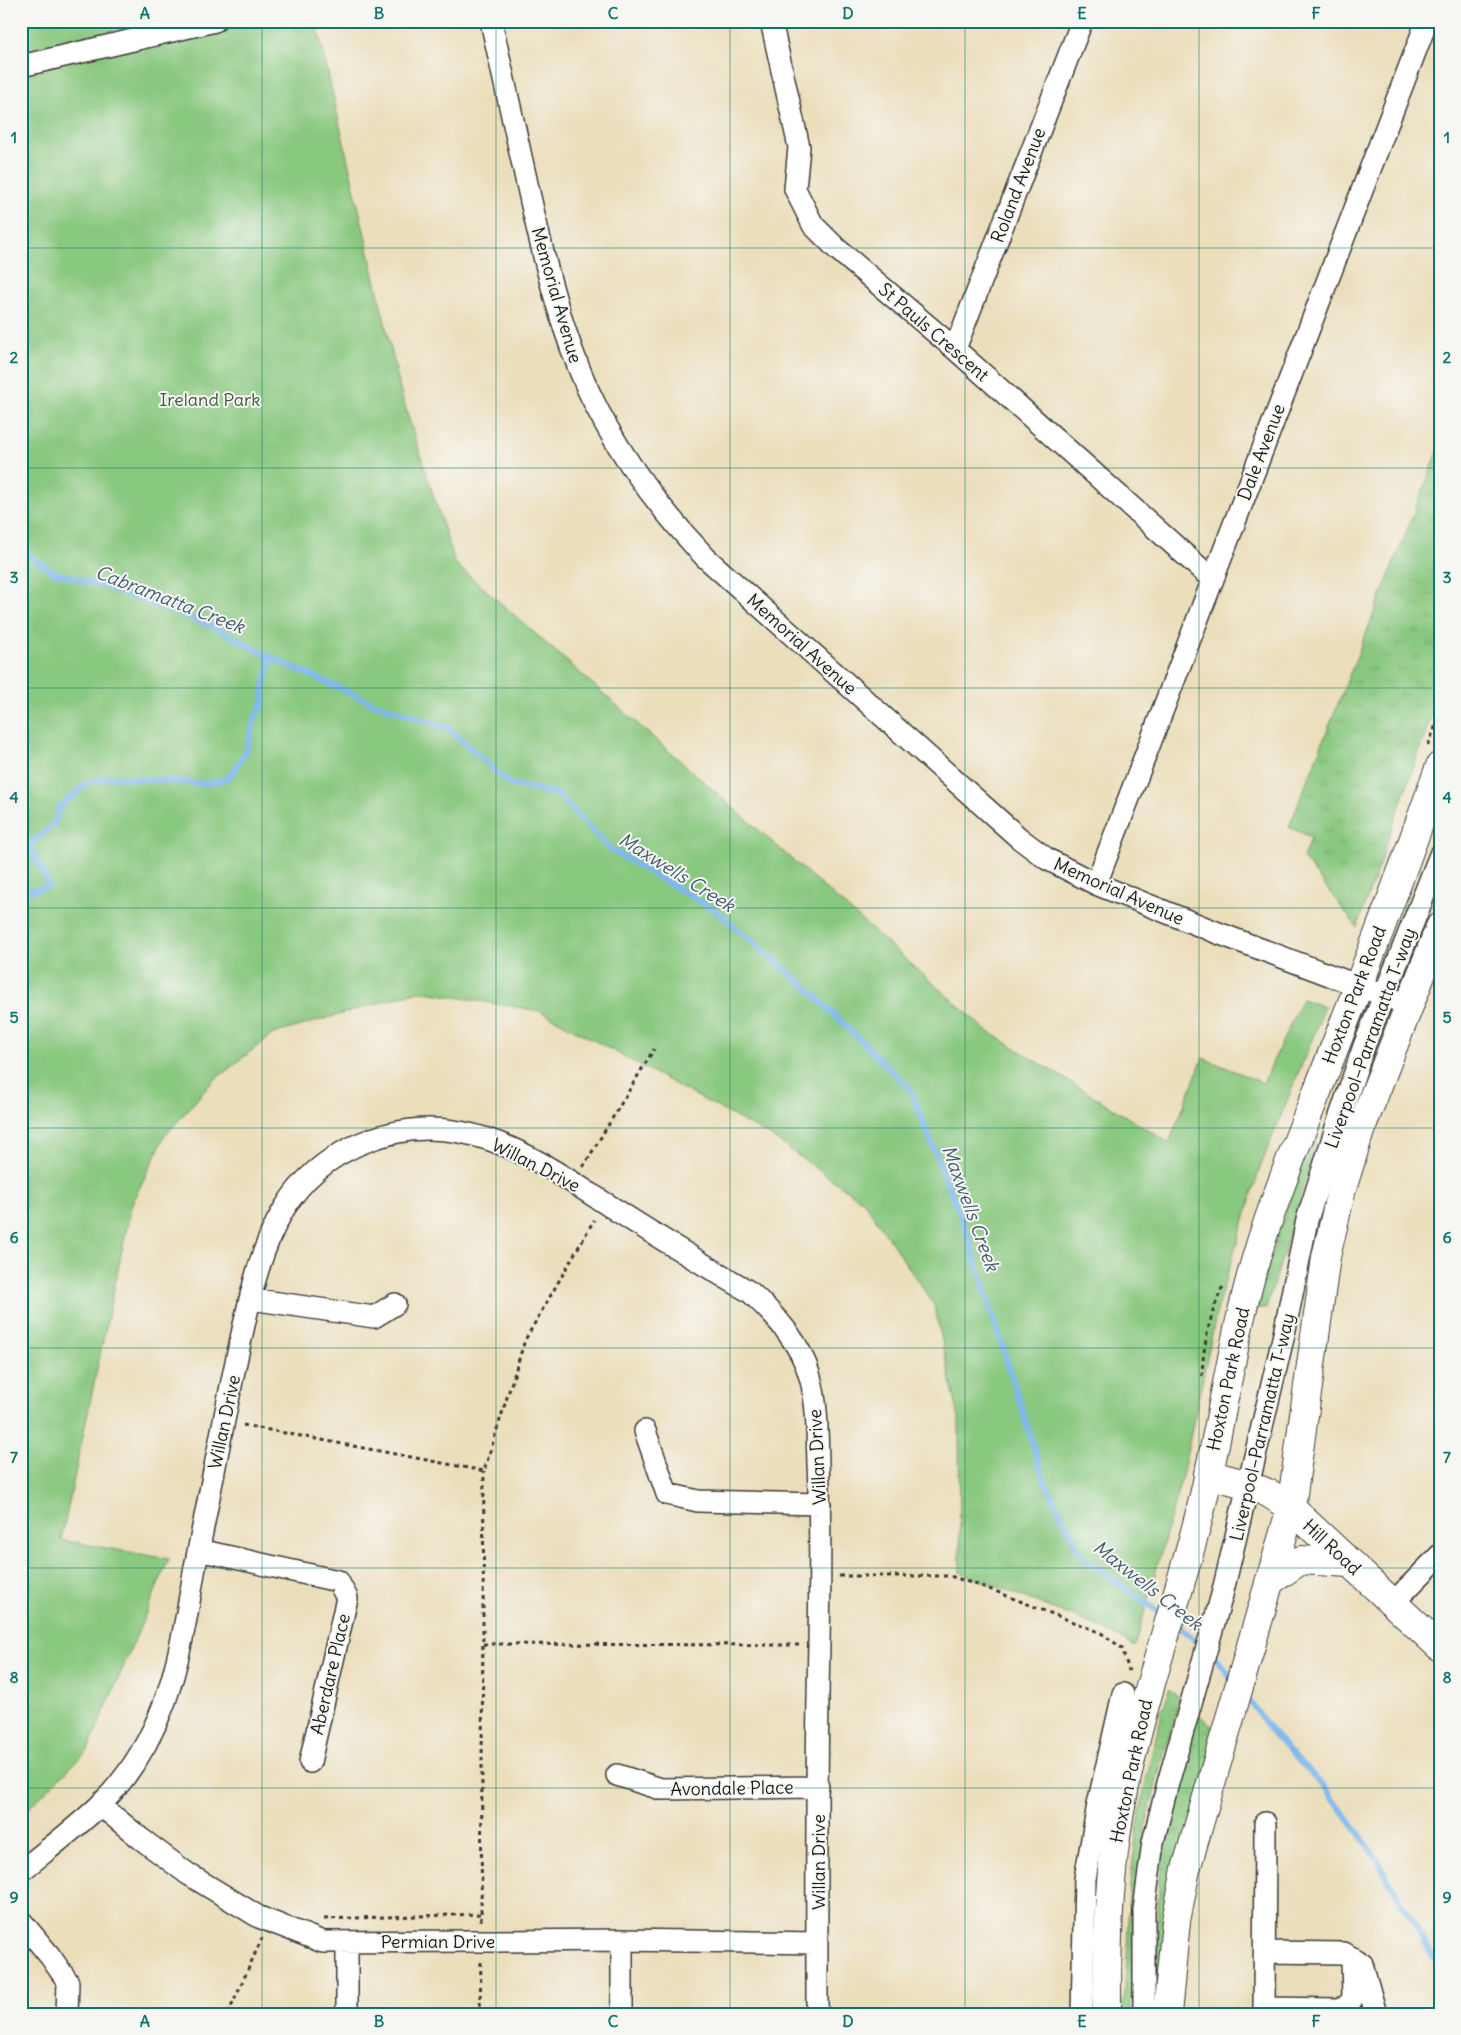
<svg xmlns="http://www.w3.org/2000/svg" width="1461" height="2035" font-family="Delius,sans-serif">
	<defs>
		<pattern id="grass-tufts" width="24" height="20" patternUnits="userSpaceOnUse" patternTransform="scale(1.25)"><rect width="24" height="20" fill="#89c87f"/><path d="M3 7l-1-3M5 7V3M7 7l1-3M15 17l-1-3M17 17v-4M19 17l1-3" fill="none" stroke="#76ab6d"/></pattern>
	</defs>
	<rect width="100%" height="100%" fill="#f6f6f2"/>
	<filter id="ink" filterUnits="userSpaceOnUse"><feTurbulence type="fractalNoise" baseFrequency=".02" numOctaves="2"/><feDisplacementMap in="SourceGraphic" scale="10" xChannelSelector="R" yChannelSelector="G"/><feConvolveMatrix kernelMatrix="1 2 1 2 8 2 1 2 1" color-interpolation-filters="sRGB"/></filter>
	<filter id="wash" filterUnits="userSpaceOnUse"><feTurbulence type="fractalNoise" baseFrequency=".0096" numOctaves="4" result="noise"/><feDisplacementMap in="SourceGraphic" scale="20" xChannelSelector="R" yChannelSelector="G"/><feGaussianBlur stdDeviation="1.12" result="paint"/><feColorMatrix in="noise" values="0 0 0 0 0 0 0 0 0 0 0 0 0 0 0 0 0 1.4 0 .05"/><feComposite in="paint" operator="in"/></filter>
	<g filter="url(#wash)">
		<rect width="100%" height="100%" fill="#ebdebb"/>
		<path fill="url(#grass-tufts)" stroke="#52724e" d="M1440,447V692L1357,927L1303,858L1311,837L1289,827Z
			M1311,1135L1317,1138L1290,1233L1266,1309L1254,1307Z
			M1169,1689L1180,1698C1167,1745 1152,1791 1144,1839C1134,1897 1131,1955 1131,2014H1120C1130,1970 1126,1929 1130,1886C1137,1818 1150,1753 1169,1689Z
			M1198,1714L1216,1730L1154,2014L1159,1883L1172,1807Z"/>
		<path fill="#89c87f" stroke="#52724e" d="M21,21H291L292,26L316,21L402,397L455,563L986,1030L1169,1143L1203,1058L1263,1083L1302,999L1325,1007L1261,1165L1219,1301L1182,1476L1135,1647L1102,1628L960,1572L959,1418L934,1305L864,1202L772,1137L540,1011L419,991L273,1034L213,1081L165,1136L132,1203L61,1540L169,1559L88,1750L21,1816Z"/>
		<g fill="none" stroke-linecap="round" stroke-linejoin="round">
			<path stroke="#7db7ee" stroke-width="6" d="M21,550L55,573L106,587L214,627L270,657L368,701L449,729L510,784L558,794L611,850L716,911L805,986L910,1089L967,1233L1044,1480L1082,1557L1163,1615
				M21,893L49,886L29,845L54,824L59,808L88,782L114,777L205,784L229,778L246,751L255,718L263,703L265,682L270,664V657
				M1175,1624L1203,1646
				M1211,1652L1233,1679
				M1245,1695L1275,1736L1325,1788L1372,1851L1440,1969"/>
		</g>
	</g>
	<g filter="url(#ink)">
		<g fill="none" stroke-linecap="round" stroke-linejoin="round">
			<defs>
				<path id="minor" d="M491,21C503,77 516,132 528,188C542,250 556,312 580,371C608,441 655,504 706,558L1019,838L1047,859L1096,884L1218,933L1409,1005
					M771,21L799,147L795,189L813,225L837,249L955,349L1212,579
					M21,66L215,21
					M955,349L1082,21
					M1096,884L1427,21
					M251,1299L374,1317L395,1304
					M645,1431L667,1494L698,1501L820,1504
					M199,1550L338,1581L347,1598L310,1762
					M1393,1603L1440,1555
					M617,1775L661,1789L818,1787
					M100,1805L140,1838L188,1874L259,1917L323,1942L472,1941
					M21,1871C47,1850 75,1829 99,1806C128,1778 150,1741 164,1704C180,1660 187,1613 195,1567C210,1494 223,1421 239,1348C249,1302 259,1250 284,1209C319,1150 394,1119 460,1132C515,1142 562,1176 608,1205C655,1235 702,1264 750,1292C775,1315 801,1343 810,1377C818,1405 817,1435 818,1463C821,1524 820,1584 819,1644C816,1767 817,1891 817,2014
					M21,1921L50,1956L68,1982L67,2014
					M622,1940V2014
					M496,1941L622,1940L817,1943
					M347,1942V2014
					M1265,1952L1344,1953L1362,1964L1376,2014
					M1264,2008L1338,2009L1348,2006L1353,1997L1352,1959
					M1082,2014L1085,1879L1098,1804L1123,1694
					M1144,2014V1910L1153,1842L1168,1783L1222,1595L1284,1334L1307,1220L1335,1131L1364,1046L1440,855
					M1264,2014L1265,1823"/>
				<path id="major" d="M1208,1474L1249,1485L1270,1494L1291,1508L1440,1647
					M1269,1582L1301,1560L1349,1563
					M1107,2014C1107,1944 1108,1874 1121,1806C1139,1711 1171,1621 1196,1528C1221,1434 1231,1336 1261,1242C1283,1174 1311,1108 1337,1041C1373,950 1407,858 1440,766
					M1167,2014L1176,1921L1186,1869L1291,1508L1326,1257L1341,1192L1360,1131L1440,927"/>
			</defs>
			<use href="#minor" stroke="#3b3934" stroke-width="24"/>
			<use href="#major" stroke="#3b3934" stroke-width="30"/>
			<path stroke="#3b3934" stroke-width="3" stroke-dasharray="4 4" stroke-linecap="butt" d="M1428,745L1440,715
				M583,1167L654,1049
				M1202,1376C1203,1345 1210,1314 1223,1286
				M243,1425L484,1471L525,1340L594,1220
				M839,1576H950L987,1588L1101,1633L1122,1648L1129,1671
				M483,1644L800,1645
				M324,1919L481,1914
				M481,1921L484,1471
				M228,2014L262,1938
				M480,2014L481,1959"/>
			<use href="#minor" stroke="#fff" stroke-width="21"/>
			<use href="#major" stroke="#fff" stroke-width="28"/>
			<defs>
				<path id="minor-bridge" d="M472,1941H496"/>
			</defs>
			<use href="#minor-bridge" stroke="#3b3934" stroke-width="24" stroke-linecap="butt"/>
			<use href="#minor-bridge" stroke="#fff" stroke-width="21"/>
		</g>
	</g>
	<path fill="none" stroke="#0f766e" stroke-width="1" stroke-opacity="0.55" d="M262,21V2014M496,21V2014M730,21V2014M965,21V2014M1199,21V2014M21,248H1440M21,468H1440M21,688H1440M21,908H1440M21,1128H1440M21,1348H1440M21,1568H1440M21,1788H1440"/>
	<g text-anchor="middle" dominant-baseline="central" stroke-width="4" stroke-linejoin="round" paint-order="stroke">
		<g font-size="18" fill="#1c1c1c" stroke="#f6f6f2">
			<text transform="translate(1018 185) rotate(-69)">Roland Avenue</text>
			<text transform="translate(557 295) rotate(74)">Memorial Avenue</text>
			<text transform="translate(934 332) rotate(41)">St Pauls Crescent</text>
			<text transform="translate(1261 452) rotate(-69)">Dale Avenue</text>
			<text transform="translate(802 644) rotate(42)">Memorial Avenue</text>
			<text transform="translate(1119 891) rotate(24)">Memorial Avenue</text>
			<text transform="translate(1354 995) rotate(-69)">Hoxton Park Road</text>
			<text transform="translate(1370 1038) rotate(-70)">Liverpool–Parramatta T-way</text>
			<text transform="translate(536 1165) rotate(27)">Willan Drive</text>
			<text transform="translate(1228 1379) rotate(-78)">Hoxton Park Road</text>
			<text transform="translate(224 1422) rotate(-78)">Willan Drive</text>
			<text transform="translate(1262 1427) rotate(-77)">Liverpool–Parramatta T-way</text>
			<text transform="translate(817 1457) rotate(-93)">Willan Drive</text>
			<text transform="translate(1332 1547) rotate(43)">Hill Road</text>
			<text transform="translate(330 1674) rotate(-77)">Aberdare Place</text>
			<text transform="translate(1131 1771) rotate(-78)">Hoxton Park Road</text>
			<text transform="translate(732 1788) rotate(-1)">Avondale Place</text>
			<text transform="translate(818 1862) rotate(-90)">Willan Drive</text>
			<text x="438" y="1941">Permian Drive</text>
		</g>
		<g font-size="18" fill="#42583f" stroke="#f6f6f2">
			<text x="210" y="399">Ireland Park</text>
		</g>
		<g font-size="19" font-style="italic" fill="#435a70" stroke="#f6f6f2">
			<text transform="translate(170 599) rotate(21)">Cabramatta Creek</text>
			<text transform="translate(677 872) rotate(32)">Maxwells Creek</text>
			<text transform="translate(971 1208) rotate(70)">Maxwells Creek</text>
			<text transform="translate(1148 1585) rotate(38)">Maxwells Creek</text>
		</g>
	</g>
	<rect width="1461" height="2035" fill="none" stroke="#f6f6f2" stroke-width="55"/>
	<rect x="28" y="28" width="1406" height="1980" fill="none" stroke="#0f766e" stroke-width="2"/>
	<g font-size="16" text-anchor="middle" font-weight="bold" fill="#0f766e">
		<text x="145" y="19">A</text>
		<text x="379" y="19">B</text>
		<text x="613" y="19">C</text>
		<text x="848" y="19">D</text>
		<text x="1082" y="19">E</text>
		<text x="1316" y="19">F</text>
		<text x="14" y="143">1</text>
		<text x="1447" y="143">1</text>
		<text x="14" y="363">2</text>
		<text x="1447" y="363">2</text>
		<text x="14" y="583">3</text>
		<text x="1447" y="583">3</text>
		<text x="14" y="803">4</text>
		<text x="1447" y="803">4</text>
		<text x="14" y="1023">5</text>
		<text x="1447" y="1023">5</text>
		<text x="14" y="1243">6</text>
		<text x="1447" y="1243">6</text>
		<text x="14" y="1463">7</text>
		<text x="1447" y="1463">7</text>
		<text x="14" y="1683">8</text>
		<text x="1447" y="1683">8</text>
		<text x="14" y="1903">9</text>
		<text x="1447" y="1903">9</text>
		<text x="145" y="2027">A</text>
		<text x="379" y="2027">B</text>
		<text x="613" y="2027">C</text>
		<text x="848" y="2027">D</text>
		<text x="1082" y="2027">E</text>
		<text x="1316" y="2027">F</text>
	</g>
</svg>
